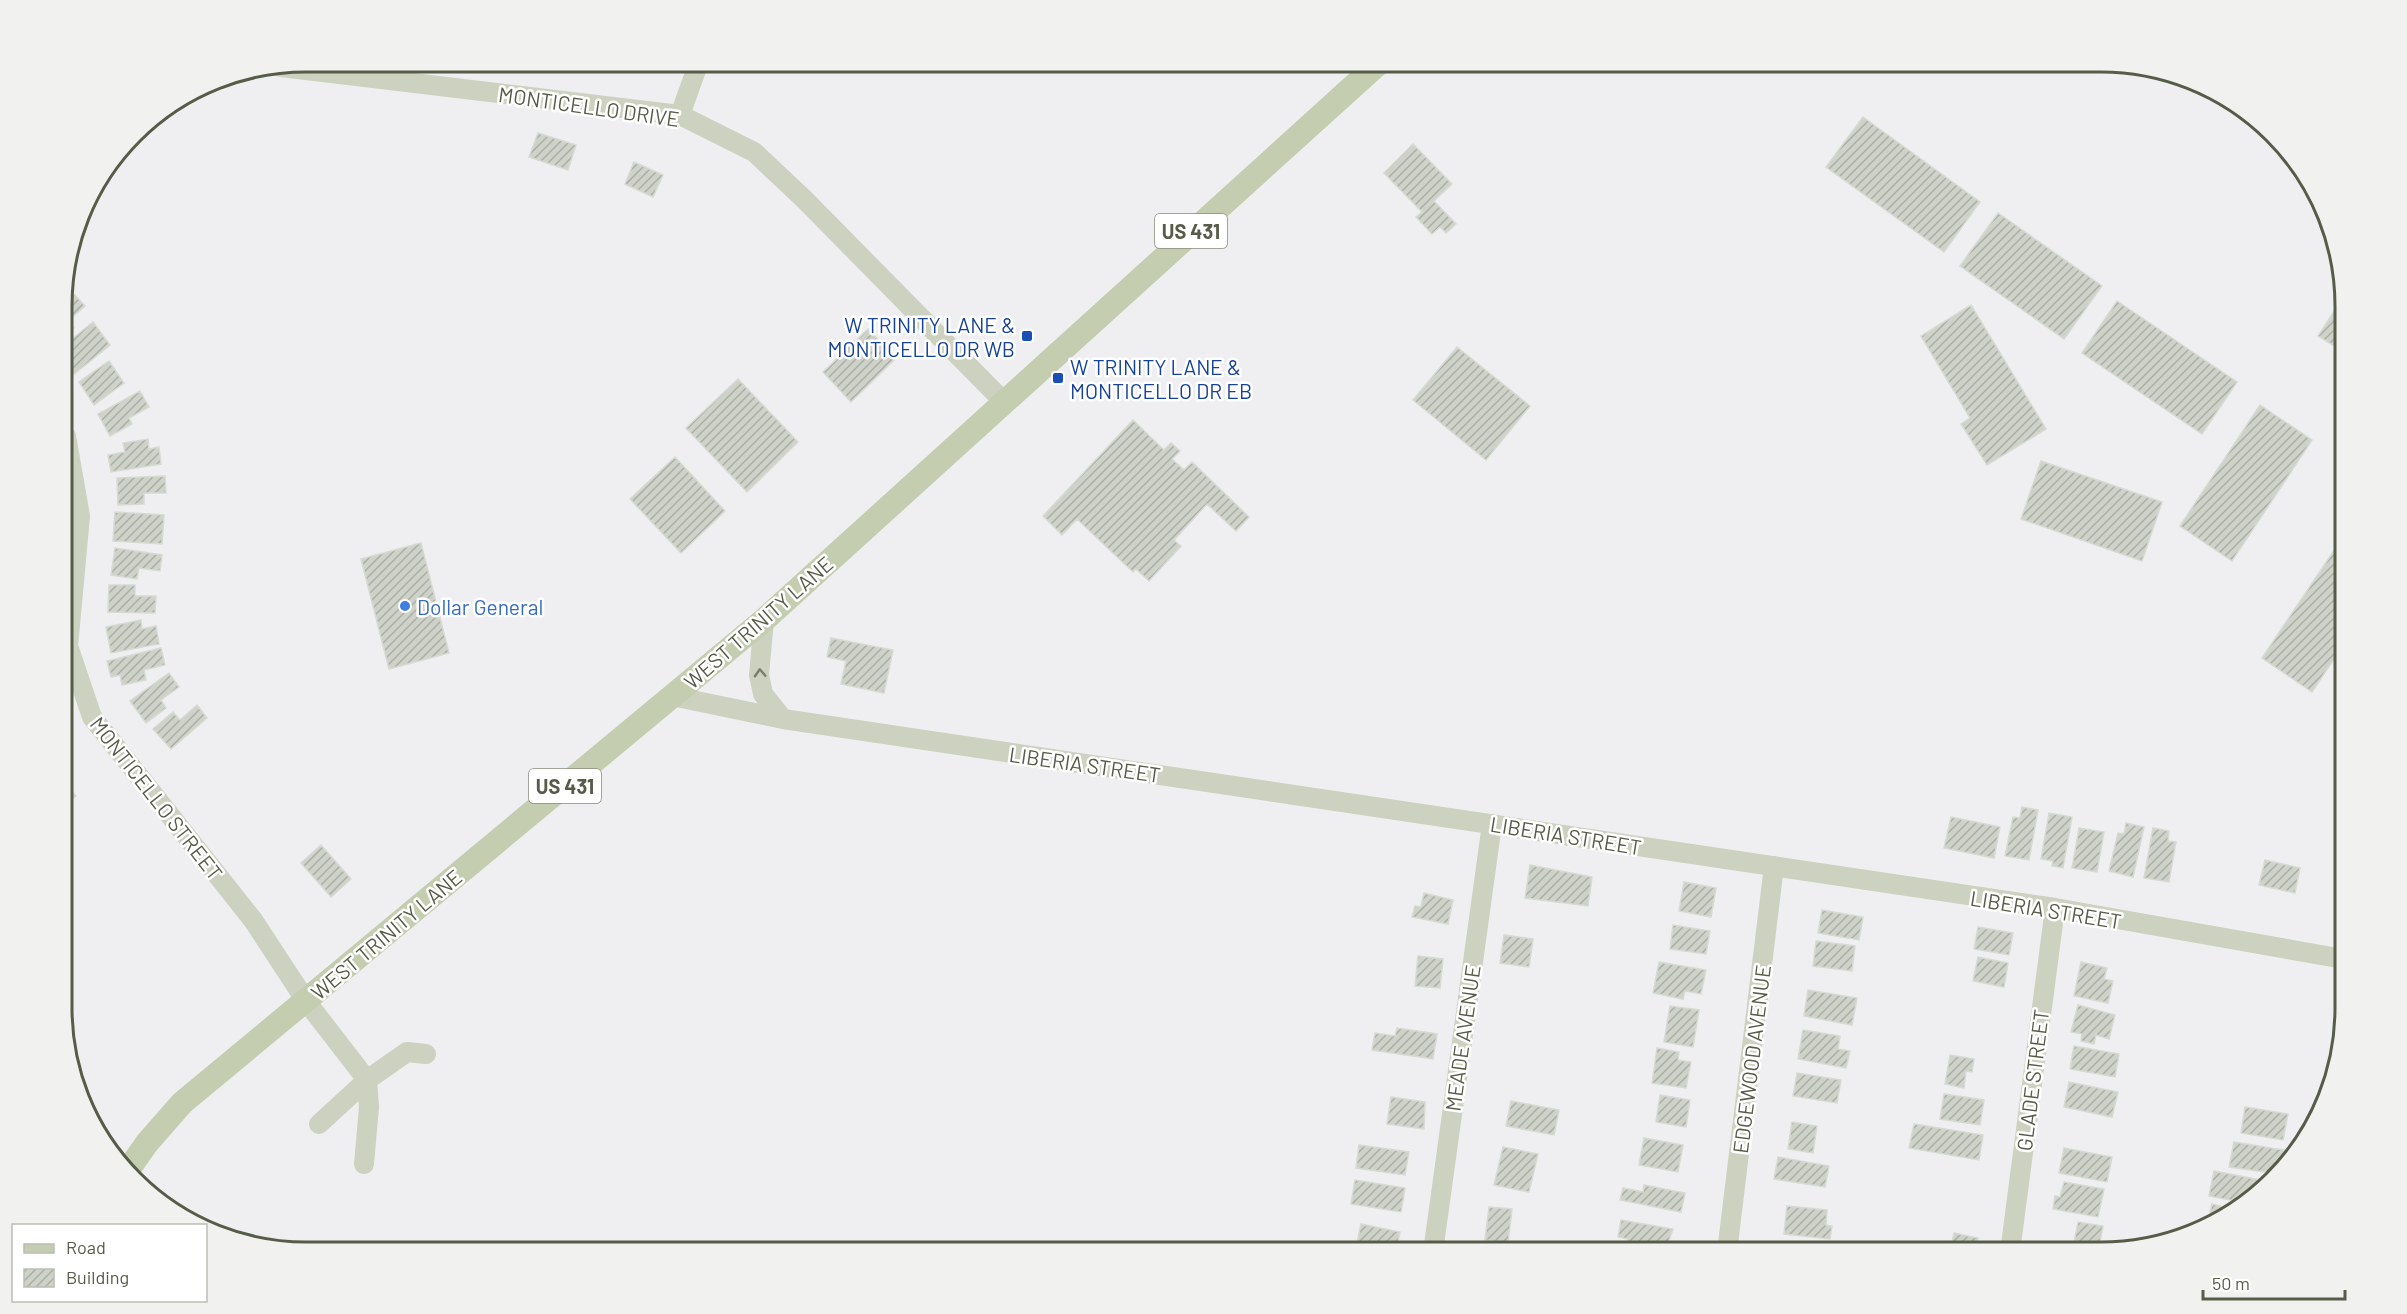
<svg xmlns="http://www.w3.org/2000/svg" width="2407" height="1314" font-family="Barlow,sans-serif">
	<defs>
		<pattern id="building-hatch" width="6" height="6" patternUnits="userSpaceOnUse" patternTransform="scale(1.5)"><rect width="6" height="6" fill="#ced2c9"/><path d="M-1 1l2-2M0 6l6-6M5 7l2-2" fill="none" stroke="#aaaea5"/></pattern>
	</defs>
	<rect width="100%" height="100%" fill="#efeff1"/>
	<path fill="url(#building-hatch)" stroke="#d6dad3" stroke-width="1.5" d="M1863,117L1980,202L1944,252L1826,167Z
		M538,133L576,145L568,170L529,157Z
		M1413,144L1452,184L1434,201L1456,224L1446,233L1440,227L1432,234L1416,217L1422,212L1384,173Z
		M634,162L663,175L653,197L625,184Z
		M1998,213L2102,286L2064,339L1960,266Z
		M65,278L71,285L62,294V290Z
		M74,294L85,306L68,321L74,328L62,338V304Z
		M2344,296V352L2318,336Z
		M2117,301L2237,382L2202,434L2082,353Z
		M1971,305L2046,429L1987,465L1961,424L1970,418L1921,336Z
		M93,322L110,345L73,375L62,361V347Z
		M868,329L896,358L851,402L823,372Z
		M1457,347L1530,406L1486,460L1413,400Z
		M109,361L124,383L94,405L79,382Z
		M738,379L798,442L747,492L686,428Z
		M140,391L149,407L129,418L132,424L110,436L98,414Z
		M2260,405L2312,440L2232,561L2180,526Z
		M1133,420L1164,450L1171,443L1180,451L1172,459L1184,470L1192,462L1249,517L1236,531L1207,504L1174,540L1181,546L1149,581L1136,569L1133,572L1077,519L1062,535L1043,516Z
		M148,439L149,449L159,447L161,464L111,472L108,455L125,452L123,443Z
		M675,457L725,511L681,553L630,499Z
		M2041,461L2162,502L2142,561L2021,519Z
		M165,476L166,493H144V504L118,505L117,478Z
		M115,512L164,515L162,544L113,541Z
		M2343,537L2344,644L2312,692L2262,658Z
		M421,543L449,653L389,669L361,559Z
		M115,548L162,555L160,571L139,568L137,579L111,575Z
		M109,585H135V596H156L155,613L108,612Z
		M141,620L142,629L156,626L159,644L111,653L106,627Z
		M831,638L893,650L884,693L841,684L846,661L827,657Z
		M161,648L165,665L144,670L146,680L122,685L120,675L111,677L107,661Z
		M169,673L179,687L161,700L166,708L146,723L130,701Z
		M197,705L207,718L171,749L153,729L173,712L180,720Z
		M63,782L76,796L63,807Z
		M2022,807L2038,810L2029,860L2005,856L2013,817L2020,818Z
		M2049,813L2072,817L2063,868L2052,866L2053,861L2041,859Z
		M1951,817L2000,827L1994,858L1944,848Z
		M2126,823L2144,827L2133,877L2109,871L2118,833L2124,834Z
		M2079,828L2104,832L2097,872L2072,868Z
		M2153,828L2169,831L2168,841L2176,842L2169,882L2144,878Z
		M321,845L351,879L331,897L301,863Z
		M2265,860L2300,868L2295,893L2259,885Z
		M1530,865L1592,877L1588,906L1525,898Z
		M1684,882L1716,888L1711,917L1679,911Z
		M1424,893L1453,900L1448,924L1412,917L1415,906L1421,907Z
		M1822,910L1863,917L1859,940L1818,933Z
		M1673,925L1710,931L1706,954L1670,949Z
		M1978,927L2013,933L2009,955L1974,949Z
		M1504,935L1533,939L1529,967L1500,963Z
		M1816,941L1855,946L1852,971L1813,966Z
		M1418,956L1443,959L1440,988L1415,986Z
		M1978,957L2008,963L2004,987L1973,981Z
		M1659,962L1706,970L1701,994L1685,991L1683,999L1653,993Z
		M2081,962L2107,968L2104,979L2113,981L2108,1003L2074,996Z
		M1808,990L1857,998L1852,1025L1804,1016Z
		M2078,1005L2115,1015L2109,1039L2096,1035L2094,1044L2081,1041L2082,1034L2071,1032Z
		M1670,1006L1699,1010L1693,1047L1664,1042Z
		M1397,1028L1437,1034L1433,1059L1372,1050L1375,1033L1395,1036Z
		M1803,1030L1840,1036L1838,1049L1850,1051L1846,1068L1798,1059Z
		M2074,1046L2119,1054L2115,1077L2070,1069Z
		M1657,1048L1679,1052L1678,1060L1691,1062L1686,1088L1652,1083Z
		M1950,1055L1974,1059L1972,1072L1966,1071L1964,1088L1945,1084Z
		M1797,1073L1841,1080L1837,1103L1793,1096Z
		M2069,1082L2118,1092L2112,1117L2064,1107Z
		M1944,1094L1984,1100L1980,1125L1940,1119Z
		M1660,1095L1690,1100L1686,1127L1656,1122Z
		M1391,1097L1425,1102L1424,1129L1387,1124Z
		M1511,1101L1559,1110L1554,1135L1506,1126Z
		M2245,1107L2288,1114L2283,1140L2241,1133Z
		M1792,1122L1817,1126L1813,1153L1788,1149Z
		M1914,1124L1983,1135L1979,1160L1909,1148Z
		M1644,1138L1683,1145L1678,1172L1639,1165Z
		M2234,1142L2284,1150L2279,1174L2229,1167Z
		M1359,1145L1409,1152L1405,1175L1356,1168Z
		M1503,1147L1538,1154L1529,1192L1494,1185Z
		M2064,1148L2112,1157L2107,1182L2059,1173Z
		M1778,1157L1829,1166L1825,1187L1774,1179Z
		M2214,1171L2271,1182L2246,1203L2209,1196Z
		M1355,1180L1405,1188L1401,1212L1351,1204Z
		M2064,1182L2104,1189L2098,1217L2053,1209L2055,1196L2060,1197Z
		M1644,1185L1685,1193L1681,1212L1620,1200L1623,1188L1643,1192Z
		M2212,1204L2238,1211L2214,1222L2208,1221Z
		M1787,1206L1827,1210L1826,1225L1832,1226L1830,1239L1784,1234Z
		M1489,1207L1512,1209L1508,1243L1485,1240Z
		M1621,1220L1673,1229L1665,1252L1627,1247L1628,1239L1618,1237Z
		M2078,1222L2103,1226L2098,1252H2072Z
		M1361,1224L1400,1232L1396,1252H1355Z
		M1954,1233L1978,1238L1975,1252H1950Z"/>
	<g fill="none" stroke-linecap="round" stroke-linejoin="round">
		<path stroke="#ccd1c0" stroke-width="20" d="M281,67L680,115L754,152L804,199L1004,402
			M680,115L699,62
			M62,430L66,436L80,516L68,646L92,717L253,920L306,1001L367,1080L319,1124
			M764,620L759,675L763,694L783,719
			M672,696L783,719L2055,908L2338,958L2345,963
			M364,1164L369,1107L367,1080L407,1052L426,1054
			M1433,1252L1492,824
			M1727,1252L1774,866
			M2010,1252L2055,908"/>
		<path stroke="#c4cdaf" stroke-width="24" d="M128,1170L147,1143L182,1103L764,620L1380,62"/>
	</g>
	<defs><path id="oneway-chevron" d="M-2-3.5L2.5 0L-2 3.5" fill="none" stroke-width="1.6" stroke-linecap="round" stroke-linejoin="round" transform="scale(1.5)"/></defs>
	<use stroke="#797f6b" href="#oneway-chevron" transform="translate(760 673) rotate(-93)"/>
	<g fill="#1a4fb4" stroke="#fff" stroke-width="2">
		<rect x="1021" y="330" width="12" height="12" rx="3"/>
		<rect x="1052" y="372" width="12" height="12" rx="3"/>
	</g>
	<circle fill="#3f7fe0" stroke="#fff" stroke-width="2" cx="405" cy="606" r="6"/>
	<g text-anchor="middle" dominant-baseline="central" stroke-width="5" stroke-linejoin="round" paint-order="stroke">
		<g fill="#fff" stroke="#898d7e" stroke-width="1.5">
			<rect x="1155" y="214" width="72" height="34" rx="4.5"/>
			<rect x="529" y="769" width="72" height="34" rx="4.5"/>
		</g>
		<g font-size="20" font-weight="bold" fill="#565c47">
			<text x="1191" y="231">US 431</text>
			<text x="565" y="786">US 431</text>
		</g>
		<g font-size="21" fill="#565c47" stroke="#fff">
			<text transform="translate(589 106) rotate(8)">MONTICELLO DRIVE</text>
			<text transform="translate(758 622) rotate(-41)">WEST TRINITY LANE</text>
			<text transform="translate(1085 764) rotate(8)">LIBERIA STREET</text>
			<text transform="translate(157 798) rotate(52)">MONTICELLO STREET</text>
			<text transform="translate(1566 835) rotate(9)">LIBERIA STREET</text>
			<text transform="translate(2046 909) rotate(9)">LIBERIA STREET</text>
			<text transform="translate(386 934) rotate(-40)">WEST TRINITY LANE</text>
			<text transform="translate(1462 1038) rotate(-82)">MEADE AVENUE</text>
			<text transform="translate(1751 1059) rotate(-83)">EDGEWOOD AVENUE</text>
			<text transform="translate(2032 1080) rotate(-83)">GLADE STREET</text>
		</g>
		<g font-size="21" fill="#164399" stroke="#fff" text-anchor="end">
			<text x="1015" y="324">W TRINITY LANE &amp;<tspan x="1015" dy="24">MONTICELLO DR WB</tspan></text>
			<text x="1070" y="366" text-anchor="start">W TRINITY LANE &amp;<tspan x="1070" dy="24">MONTICELLO DR EB</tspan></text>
		</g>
		<g font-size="21" fill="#366cbe" stroke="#fff" text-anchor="start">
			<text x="417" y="606">Dollar General</text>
		</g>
	</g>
	<path d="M0 0H2407V1314H0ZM306 72H2101A234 234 0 0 1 2335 306V1008A234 234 0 0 1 2101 1242H306A234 234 0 0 1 72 1008V306A234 234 0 0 1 306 72Z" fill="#f1f2f0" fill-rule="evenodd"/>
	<path fill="none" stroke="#565c47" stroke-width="3" d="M306 72H2101A234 234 0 0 1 2335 306V1008A234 234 0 0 1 2101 1242H306A234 234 0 0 1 72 1008V306A234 234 0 0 1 306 72Z"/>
	<rect x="12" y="1224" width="195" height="78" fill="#ffffff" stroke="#bbbeb5" stroke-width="1.5"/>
	<rect x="24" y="1244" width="30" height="9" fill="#c4cdaf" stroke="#bbbeb5" stroke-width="1.5"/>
	<text x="66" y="1254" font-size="18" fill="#565c47">Road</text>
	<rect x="24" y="1269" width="30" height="18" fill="url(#building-hatch)" stroke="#bbbeb5" stroke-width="1.5"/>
	<text x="66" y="1284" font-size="18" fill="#565c47">Building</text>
	<path d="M2203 1290v9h142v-9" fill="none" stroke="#565c47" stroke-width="3"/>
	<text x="2212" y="1290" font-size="18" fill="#565c47" stroke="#ffffff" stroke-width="4.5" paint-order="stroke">50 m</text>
</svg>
